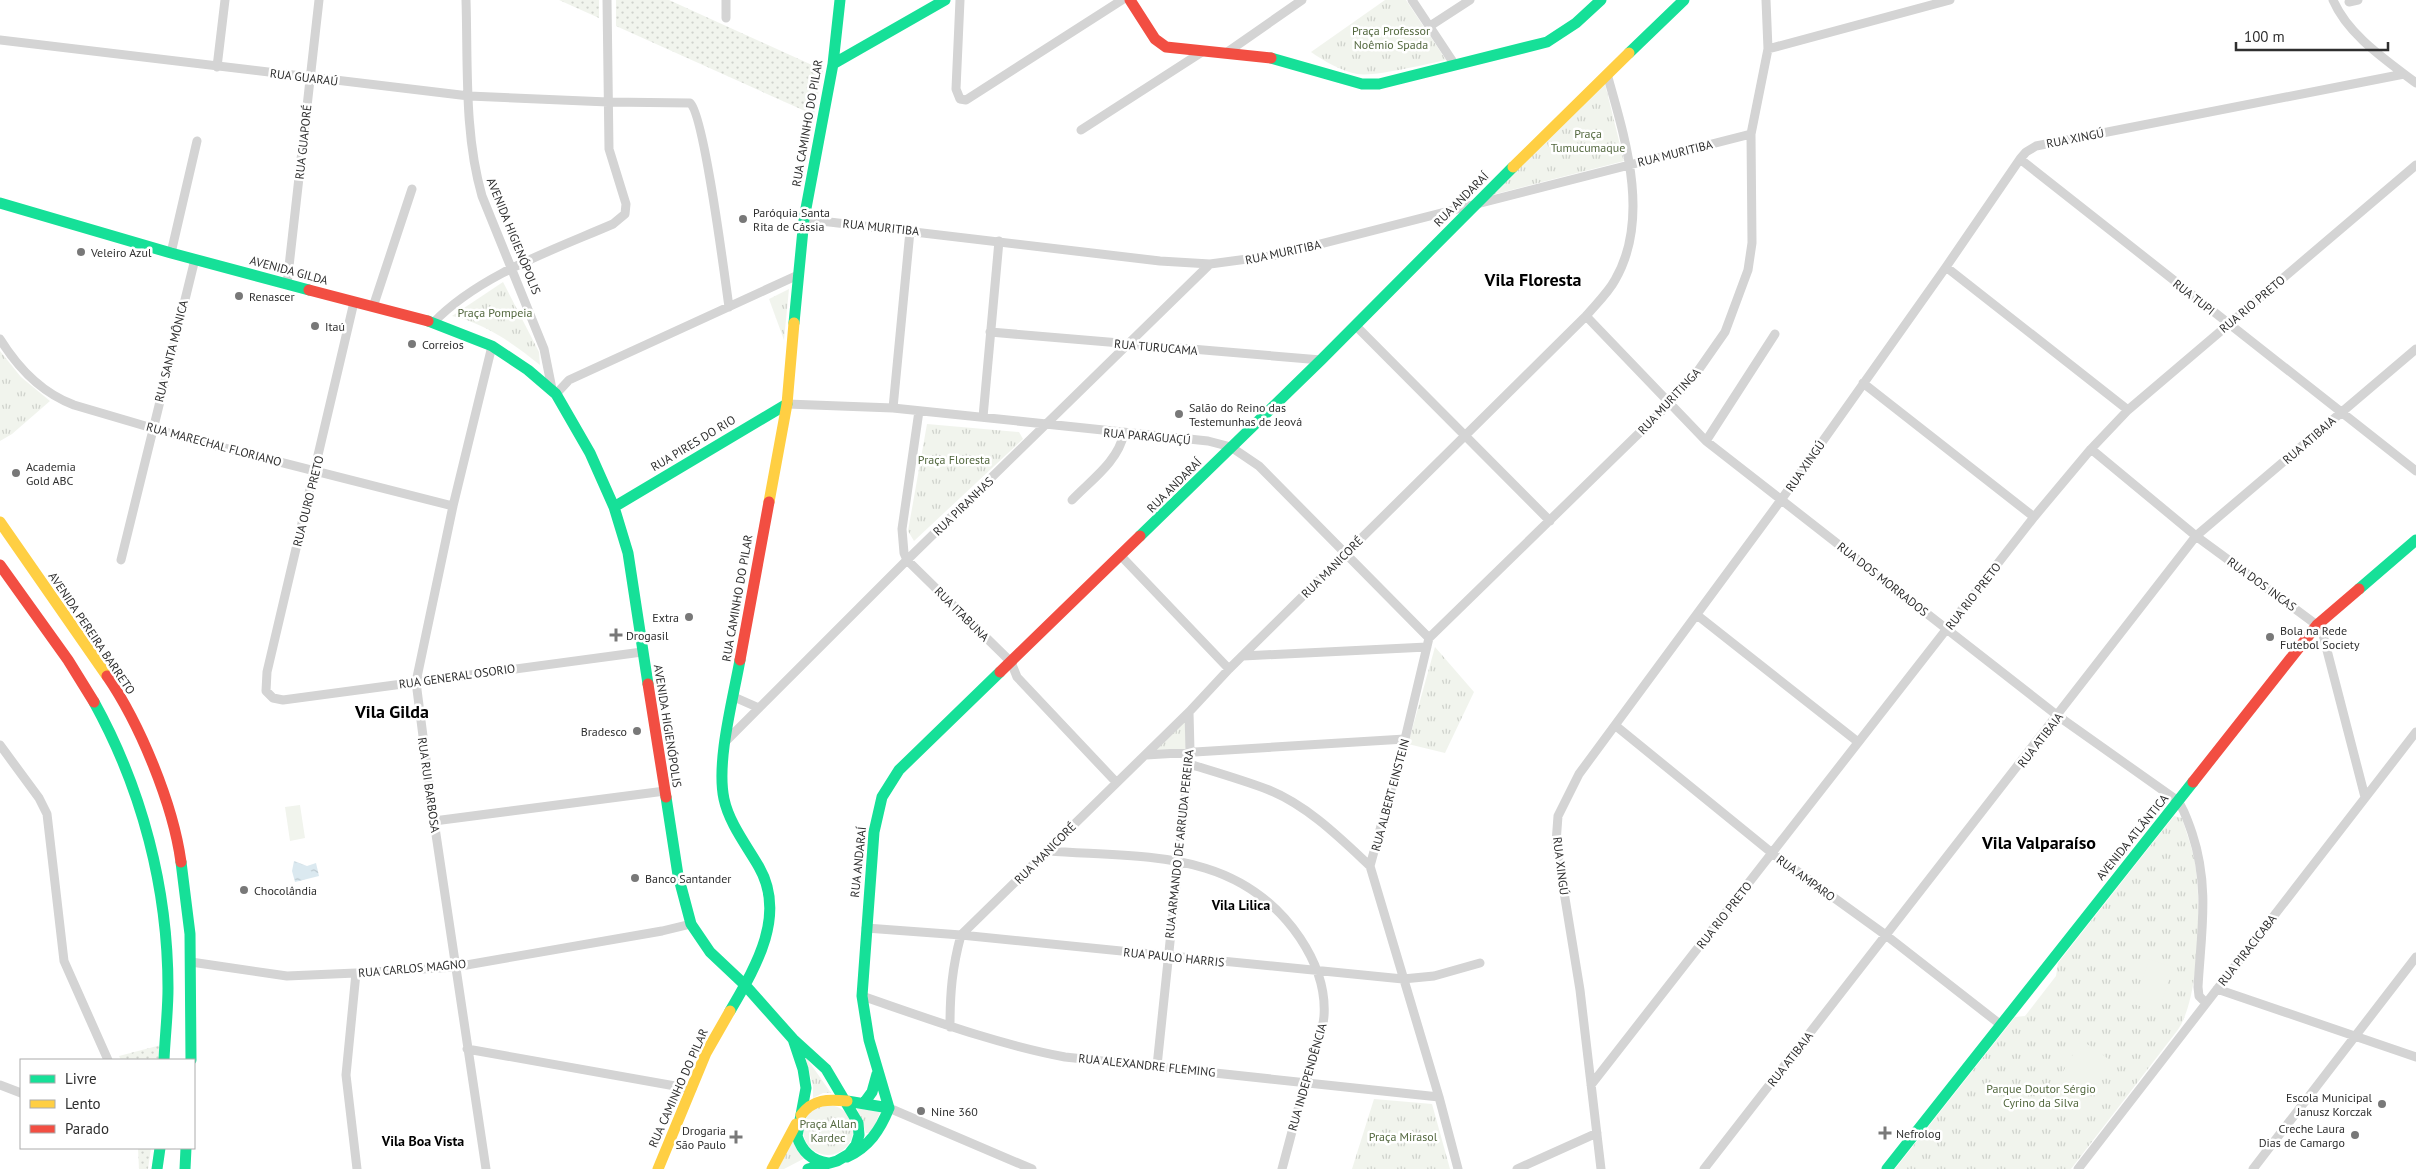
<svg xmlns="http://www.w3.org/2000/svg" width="2416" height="1169" font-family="'PT Sans',sans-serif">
	<defs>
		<pattern id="grass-dots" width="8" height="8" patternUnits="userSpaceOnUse" patternTransform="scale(1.25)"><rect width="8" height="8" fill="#f1f4ed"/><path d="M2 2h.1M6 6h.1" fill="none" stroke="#cfd2cc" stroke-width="1.8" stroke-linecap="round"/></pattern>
		<pattern id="park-tufts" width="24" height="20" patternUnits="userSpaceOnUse" patternTransform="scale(1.25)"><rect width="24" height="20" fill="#f1f4ed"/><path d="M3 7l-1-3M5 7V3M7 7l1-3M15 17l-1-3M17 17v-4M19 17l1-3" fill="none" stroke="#cfd2cc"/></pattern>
		<pattern id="water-ripples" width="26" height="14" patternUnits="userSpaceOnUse" patternTransform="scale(1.25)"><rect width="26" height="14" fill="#dbe9f0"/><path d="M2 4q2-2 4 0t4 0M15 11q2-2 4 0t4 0" fill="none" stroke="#bcc8ce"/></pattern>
	</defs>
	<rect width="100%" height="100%" fill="#fff"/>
	<path fill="url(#grass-dots)" d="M559,0H599V18Z
		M616,0H669L823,70L814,115L616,26Z
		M161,1045L160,1060H121L119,1056Z
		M138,1148H151L148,1169H139Z"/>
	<path fill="url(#park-tufts)" d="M1385,0H1406L1446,60C1426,64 1375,77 1357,74C1341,71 1324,61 1311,52Z
		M1605,84L1624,161L1484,197Z
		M503,282L539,352L540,365C514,344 485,323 452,316Z
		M789,289L784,340L769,299Z
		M0,351L21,377L50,401L12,434L0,441Z
		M927,424L1019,432L1023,439L914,541L908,531Z
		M1435,647L1474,692L1445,753L1408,744Z
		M1186,717L1187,749L1154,752Z
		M2174,816L2182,818C2187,835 2194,852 2196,870C2201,909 2200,1000 2177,1031L2071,1169H1895L2015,1017L2025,1016L2056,976L2058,963Z
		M805,1056L831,1093H823L813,1098V1086Z
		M1374,1099L1432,1104L1450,1169H1352Z
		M803 1130a25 25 0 1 1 50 0a25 25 0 1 1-50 0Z
		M857,1108L880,1112L872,1133H866Z
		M793,1140L807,1157L784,1169H778Z"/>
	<path fill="#f1f4ed" d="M300,805L305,838L290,841L285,807Z
		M2149,959L2173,967L2158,1012L2134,1004Z
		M2081,1040L2110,1060L2080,1111L2050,1095Z"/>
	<path fill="url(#water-ripples)" d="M294,861L307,866L316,863L319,876L295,882L292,871Z"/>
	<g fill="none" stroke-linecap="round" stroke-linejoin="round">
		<path stroke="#d4d4d4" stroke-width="9" d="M466,0C468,64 464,134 482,196L544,349L552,389
			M726,0V18
			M960,0L956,89L960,99L966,100L1122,0
			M1412,0L1455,65
			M2333,0C2348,35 2386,60 2416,83
			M2349,2L2358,0
			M1430,26L1470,0
			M0,40L469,96L608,102L690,103C704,114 725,279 729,307
			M1768,49L1950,0
			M1226,53L1302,0
			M217,67L225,0
			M1081,130L1202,52
			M2020,159L2416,471
			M804,219L1160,261L1210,264L1277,255L1751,134
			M171,253L197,141
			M1946,267L2128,410
			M287,284L319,0
			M354,302L267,672L266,691L273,698L283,700L642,652
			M373,307L412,189
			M1586,316L1706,441L2058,716L2178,801C2185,811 2188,822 2192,833C2210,887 2201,933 2198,987L2199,996L2206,1003
			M433,323C479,275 553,250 613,224L625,214L626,204L609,149L607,0
			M1355,325L1550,521
			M990,332L1321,360
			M0,339C18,368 42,393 74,405L193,440L453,506
			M1863,383L2034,517
			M556,394L569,380L798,275
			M787,404L893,408L1208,441L1231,447L1259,466L1429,638
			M893,408L910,231
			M919,411L902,529L904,553L907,560L1011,662L1017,677L1116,782
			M983,417L999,241
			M1706,441L1775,334
			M2091,449L2196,536L2317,625L2322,631L2365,797
			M1072,500C1091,480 1118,462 1124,433
			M1121,556L1229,669
			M121,560L195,259
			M1697,615L1858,742
			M1429,638L1670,403L1695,375L1725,332L1748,270L1752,243L1751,134L1768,49L1766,0
			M1429,638L1405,739L1370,866L1439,1097L1458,1169
			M1243,656L1427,647
			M734,697L759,708
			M1616,726L1772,853L1887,936L2001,1025
			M726,741L907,560L1210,264
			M0,745L39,798L47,814L64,961L108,1060
			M1146,755L1405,739
			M1189,764C1215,772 1243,780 1269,790C1308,806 1340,838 1370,866
			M434,821L665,791
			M1048,851C1144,858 1239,848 1300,938C1316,962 1326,987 1324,1016C1322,1039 1312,1060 1306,1082C1297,1111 1290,1140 1282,1169
			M866,928L961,935L1403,979L1434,976L1480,963
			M191,962L287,976L356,973L455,967L662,931L691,924
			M356,973L346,1075L357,1169
			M2217,989L2416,1057
			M862,996C929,1019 996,1044 1065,1057L1439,1097
			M950,1027C950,993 952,968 961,935L1189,712L1229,669L1586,316C1596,304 1608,293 1615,280C1651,218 1625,138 1607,74
			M467,1049L692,1089
			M1157,1066L1190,751L1189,712
			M0,1085L21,1093
			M1591,1085L2034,517L2091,449L2128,410L2416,165
			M889,1108L1032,1169
			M486,1169L434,821L416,682L453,506L492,346
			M1517,1169L1597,1133
			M1601,1169L1580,990L1556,843L1558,816L1579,774L1781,500L1946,267L2020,159L2026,152L2036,146L2404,74
			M1704,1169L2196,536L2416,349
			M2078,1169L2416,732
			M2253,1169L2416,957"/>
		<path stroke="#16e098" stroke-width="11" d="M1629,53L1684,0
			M1271,58L1362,84H1379L1547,42L1576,23L1601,0
			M833,64L945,0
			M0,203L171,253L309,290
			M428,321L492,346L528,370L556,394L590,453L614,507L628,553L648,684
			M794,323L804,219L833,64L840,0
			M614,507L787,404
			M1140,536L1321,360L1513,167
			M2359,589L2416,540
			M94,702C142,789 168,888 168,988C168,1012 165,1036 164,1060
			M666,797L678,875L691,924L710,952L745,985L793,1039L826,1069L858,1123L859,1135L856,1145L849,1154L837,1161L808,1169
			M181,862L190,934L191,1060
			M730,1011C755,968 787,916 759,867C747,846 729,823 724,799C716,762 733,699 740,660
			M793,1039L803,1069L806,1088L797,1136C802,1152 812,1161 828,1163
			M847,1101L889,1108
			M864,1103L872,1092L877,1074
			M889,1108L869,1040L862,996L874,832L882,797L899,770L1000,672
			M847,1157C869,1147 880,1130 889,1108
			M157,1169L160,1148
			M185,1169L186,1148
			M1887,1169L2193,782"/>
		<path stroke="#ffcf43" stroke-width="11" d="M1513,167L1629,53
			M769,502L787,404L794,323
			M0,522L107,676
			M801,1115C813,1099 828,1099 847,1101
			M658,1169L706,1053L730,1011
			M772,1169L796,1124"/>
		<path stroke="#f24e42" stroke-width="11" d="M1130,0L1155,39L1166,47L1271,58
			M309,290L428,321
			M0,565L68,660L94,702
			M740,660L769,502
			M1000,672L1140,536
			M107,676C140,724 173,804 181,862
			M648,684L666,797
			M2193,782L2317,625L2359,589"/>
	</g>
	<g fill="#787878" stroke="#fff" stroke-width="2">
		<circle cx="743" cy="219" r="5"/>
		<circle cx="81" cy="252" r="5"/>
		<circle cx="239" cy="296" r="5"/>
		<circle cx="315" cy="326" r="5"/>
		<circle cx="412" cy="344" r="5"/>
		<circle cx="1179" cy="414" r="5"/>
		<circle cx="16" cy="473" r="5"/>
		<circle cx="689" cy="617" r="5"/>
		<path d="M613.5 627.5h5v5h5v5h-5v5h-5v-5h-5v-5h5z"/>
		<circle cx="2270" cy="637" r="5"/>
		<circle cx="637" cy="731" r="5"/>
		<circle cx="635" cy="878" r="5"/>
		<circle cx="244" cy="890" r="5"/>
		<circle cx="2382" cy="1104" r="5"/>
		<circle cx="921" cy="1111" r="5"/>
		<path d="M1882.5 1125.5h5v5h5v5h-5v5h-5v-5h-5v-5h5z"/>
		<circle cx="2355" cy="1135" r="5"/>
		<path d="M733.5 1129.5h5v5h5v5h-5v5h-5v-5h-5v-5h5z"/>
	</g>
	<g text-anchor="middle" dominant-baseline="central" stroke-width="5" stroke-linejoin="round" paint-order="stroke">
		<g font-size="12" fill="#53683f" stroke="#fff">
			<text x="1391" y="30">Praça Professor<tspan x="1391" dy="14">Noêmio Spada</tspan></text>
			<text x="1588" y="133">Praça<tspan x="1588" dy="14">Tumucumaque</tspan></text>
			<text x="495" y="312">Praça Pompeia</text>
			<text x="954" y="459">Praça Floresta</text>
			<text x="2041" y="1088">Parque Doutor Sérgio<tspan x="2041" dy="14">Cyrino da Silva</tspan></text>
			<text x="828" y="1123">Praça Allan<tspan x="828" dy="14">Kardec</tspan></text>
			<text x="1403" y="1136">Praça Mirasol</text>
		</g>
		<g font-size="12" fill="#2f2f2f" stroke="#fff">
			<text transform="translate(304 77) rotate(7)">RUA GUARAÚ</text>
			<text transform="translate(807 123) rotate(-80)">RUA CAMINHO DO PILAR</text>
			<text transform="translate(2075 138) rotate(-11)">RUA XINGÚ</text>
			<text transform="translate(303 142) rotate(-84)">RUA GUAPORÉ</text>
			<text transform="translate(1675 153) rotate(-14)">RUA MURITIBA</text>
			<text transform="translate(1461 199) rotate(-45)">RUA ANDARAÍ</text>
			<text transform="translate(881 227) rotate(6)">RUA MURITIBA</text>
			<text transform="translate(514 236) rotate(68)">AVENIDA HIGIENÓPOLIS</text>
			<text transform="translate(1283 252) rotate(-12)">RUA MURITIBA</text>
			<text transform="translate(289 270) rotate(15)">AVENIDA GILDA</text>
			<text transform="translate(2194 297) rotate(38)">RUA TUPI</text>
			<text transform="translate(2252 304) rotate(-40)">RUA RIO PRETO</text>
			<text transform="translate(1156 347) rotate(5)">RUA TURUCAMA</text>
			<text transform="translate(171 351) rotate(-76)">RUA SANTA MÔNICA</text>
			<text transform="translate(1669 401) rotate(-47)">RUA MURITINGA</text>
			<text transform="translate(1147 436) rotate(5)">RUA PARAGUAÇÚ</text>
			<text transform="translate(2309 440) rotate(-41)">RUA ATIBAIA</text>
			<text transform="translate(693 443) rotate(-31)">RUA PIRES DO RIO</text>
			<text transform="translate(214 444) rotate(15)">RUA MARECHAL FLORIANO</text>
			<text transform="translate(1805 466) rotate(-55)">RUA XINGÚ</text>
			<text transform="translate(1174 485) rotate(-45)">RUA ANDARAÍ</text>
			<text transform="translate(308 501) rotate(-76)">RUA OURO PRETO</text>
			<text transform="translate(963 506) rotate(-44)">RUA PIRANHAS</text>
			<text transform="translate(1332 567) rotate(-45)">RUA MANICORÉ</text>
			<text transform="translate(1883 579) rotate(38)">RUA DOS MORRADOS</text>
			<text transform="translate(2262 584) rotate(36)">RUA DOS INCAS</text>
			<text transform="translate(1973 596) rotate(-52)">RUA RIO PRETO</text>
			<text transform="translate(737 598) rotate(-80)">RUA CAMINHO DO PILAR</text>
			<text transform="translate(962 614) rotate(45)">RUA ITABUNA</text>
			<text transform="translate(92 633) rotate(56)">AVENIDA PEREIRA BARRETO</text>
			<text transform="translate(457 676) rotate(-8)">RUA GENERAL OSORIO</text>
			<text transform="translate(668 726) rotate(81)">AVENIDA HIGIENÓPOLIS</text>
			<text transform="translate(2040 740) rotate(-52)">RUA ATIBAIA</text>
			<text transform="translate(429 785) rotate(82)">RUA RUI BARBOSA</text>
			<text transform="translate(1390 795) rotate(-75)">RUA ALBERT EINSTEIN</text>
			<text transform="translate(2132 837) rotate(-51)">AVENIDA ATLÂNTICA</text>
			<text transform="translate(1179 844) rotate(-84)">RUA ARMANDO DE ARRUDA PEREIRA</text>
			<text transform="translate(1045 853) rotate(-45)">RUA MANICORÉ</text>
			<text transform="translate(858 862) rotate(-84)">RUA ANDARAÍ</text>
			<text transform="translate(1561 866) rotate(83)">RUA XINGÚ</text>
			<text transform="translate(1806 878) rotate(36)">RUA AMPARO</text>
			<text transform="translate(1724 915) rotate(-52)">RUA RIO PRETO</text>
			<text transform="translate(2247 950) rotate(-52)">RUA PIRACICABA</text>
			<text transform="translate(1174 957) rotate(6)">RUA PAULO HARRIS</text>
			<text transform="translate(412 968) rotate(-5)">RUA CARLOS MAGNO</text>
			<text transform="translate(1790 1059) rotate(-52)">RUA ATIBAIA</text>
			<text transform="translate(1147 1065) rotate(6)">RUA ALEXANDRE FLEMING</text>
			<text transform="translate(1307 1077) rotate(-74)">RUA INDEPENDÊNCIA</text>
			<text transform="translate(678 1088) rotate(-66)">RUA CAMINHO DO PILAR</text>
		</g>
		<g font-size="12" fill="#2f2f2f" stroke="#fff" text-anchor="start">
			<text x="753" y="212">Paróquia Santa<tspan x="753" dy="14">Rita de Cássia</tspan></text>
			<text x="91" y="252">Veleiro Azul</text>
			<text x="249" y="296">Renascer</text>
			<text x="325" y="326">Itaú</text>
			<text x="422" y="344">Correios</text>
			<text x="1189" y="407">Salão do Reino das<tspan x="1189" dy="14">Testemunhas de Jeová</tspan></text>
			<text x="26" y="466">Academia<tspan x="26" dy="14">Gold ABC</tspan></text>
			<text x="679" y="617" text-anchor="end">Extra</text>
			<text x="2280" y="630">Bola na Rede<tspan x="2280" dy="14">Futebol Society</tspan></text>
			<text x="626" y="635">Drogasil</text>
			<text x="627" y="731" text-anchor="end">Bradesco</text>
			<text x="645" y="878">Banco Santander</text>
			<text x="254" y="890">Chocolândia</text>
			<text x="2372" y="1097" text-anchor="end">Escola Municipal<tspan x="2372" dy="14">Janusz Korczak</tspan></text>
			<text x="931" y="1111">Nine 360</text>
			<text x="2345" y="1128" text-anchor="end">Creche Laura<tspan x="2345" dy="14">Dias de Camargo</tspan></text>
			<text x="726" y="1130" text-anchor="end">Drogaria<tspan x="726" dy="14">São Paulo</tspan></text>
			<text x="1896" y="1133">Nefrolog</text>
		</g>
		<g font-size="14" font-weight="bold" fill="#000" stroke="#fff">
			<text x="1241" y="905">Vila Lilica</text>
			<text x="423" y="1141">Vila Boa Vista</text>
		</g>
		<g font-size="18" font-weight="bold" fill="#000" stroke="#fff">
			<text x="1533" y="279">Vila Floresta</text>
			<text x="392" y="711">Vila Gilda</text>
			<text x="2039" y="842">Vila Valparaíso</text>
		</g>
	</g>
	<rect x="20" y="1059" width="175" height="90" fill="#ffffff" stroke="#acacac"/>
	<rect x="30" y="1075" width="25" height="8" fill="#16e098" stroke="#acacac"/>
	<text x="65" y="1084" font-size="15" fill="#2f2f2f">Livre</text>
	<rect x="30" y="1100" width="25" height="8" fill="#ffcf43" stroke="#acacac"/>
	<text x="65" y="1109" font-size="15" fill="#2f2f2f">Lento</text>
	<rect x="30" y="1125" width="25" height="8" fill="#f24e42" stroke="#acacac"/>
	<text x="65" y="1134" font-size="15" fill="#2f2f2f">Parado</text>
	<path d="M2236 42v8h152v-8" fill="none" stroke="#2f2f2f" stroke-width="2.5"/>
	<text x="2244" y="42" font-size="15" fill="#2f2f2f" stroke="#ffffff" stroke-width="4" paint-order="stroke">100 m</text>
</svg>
